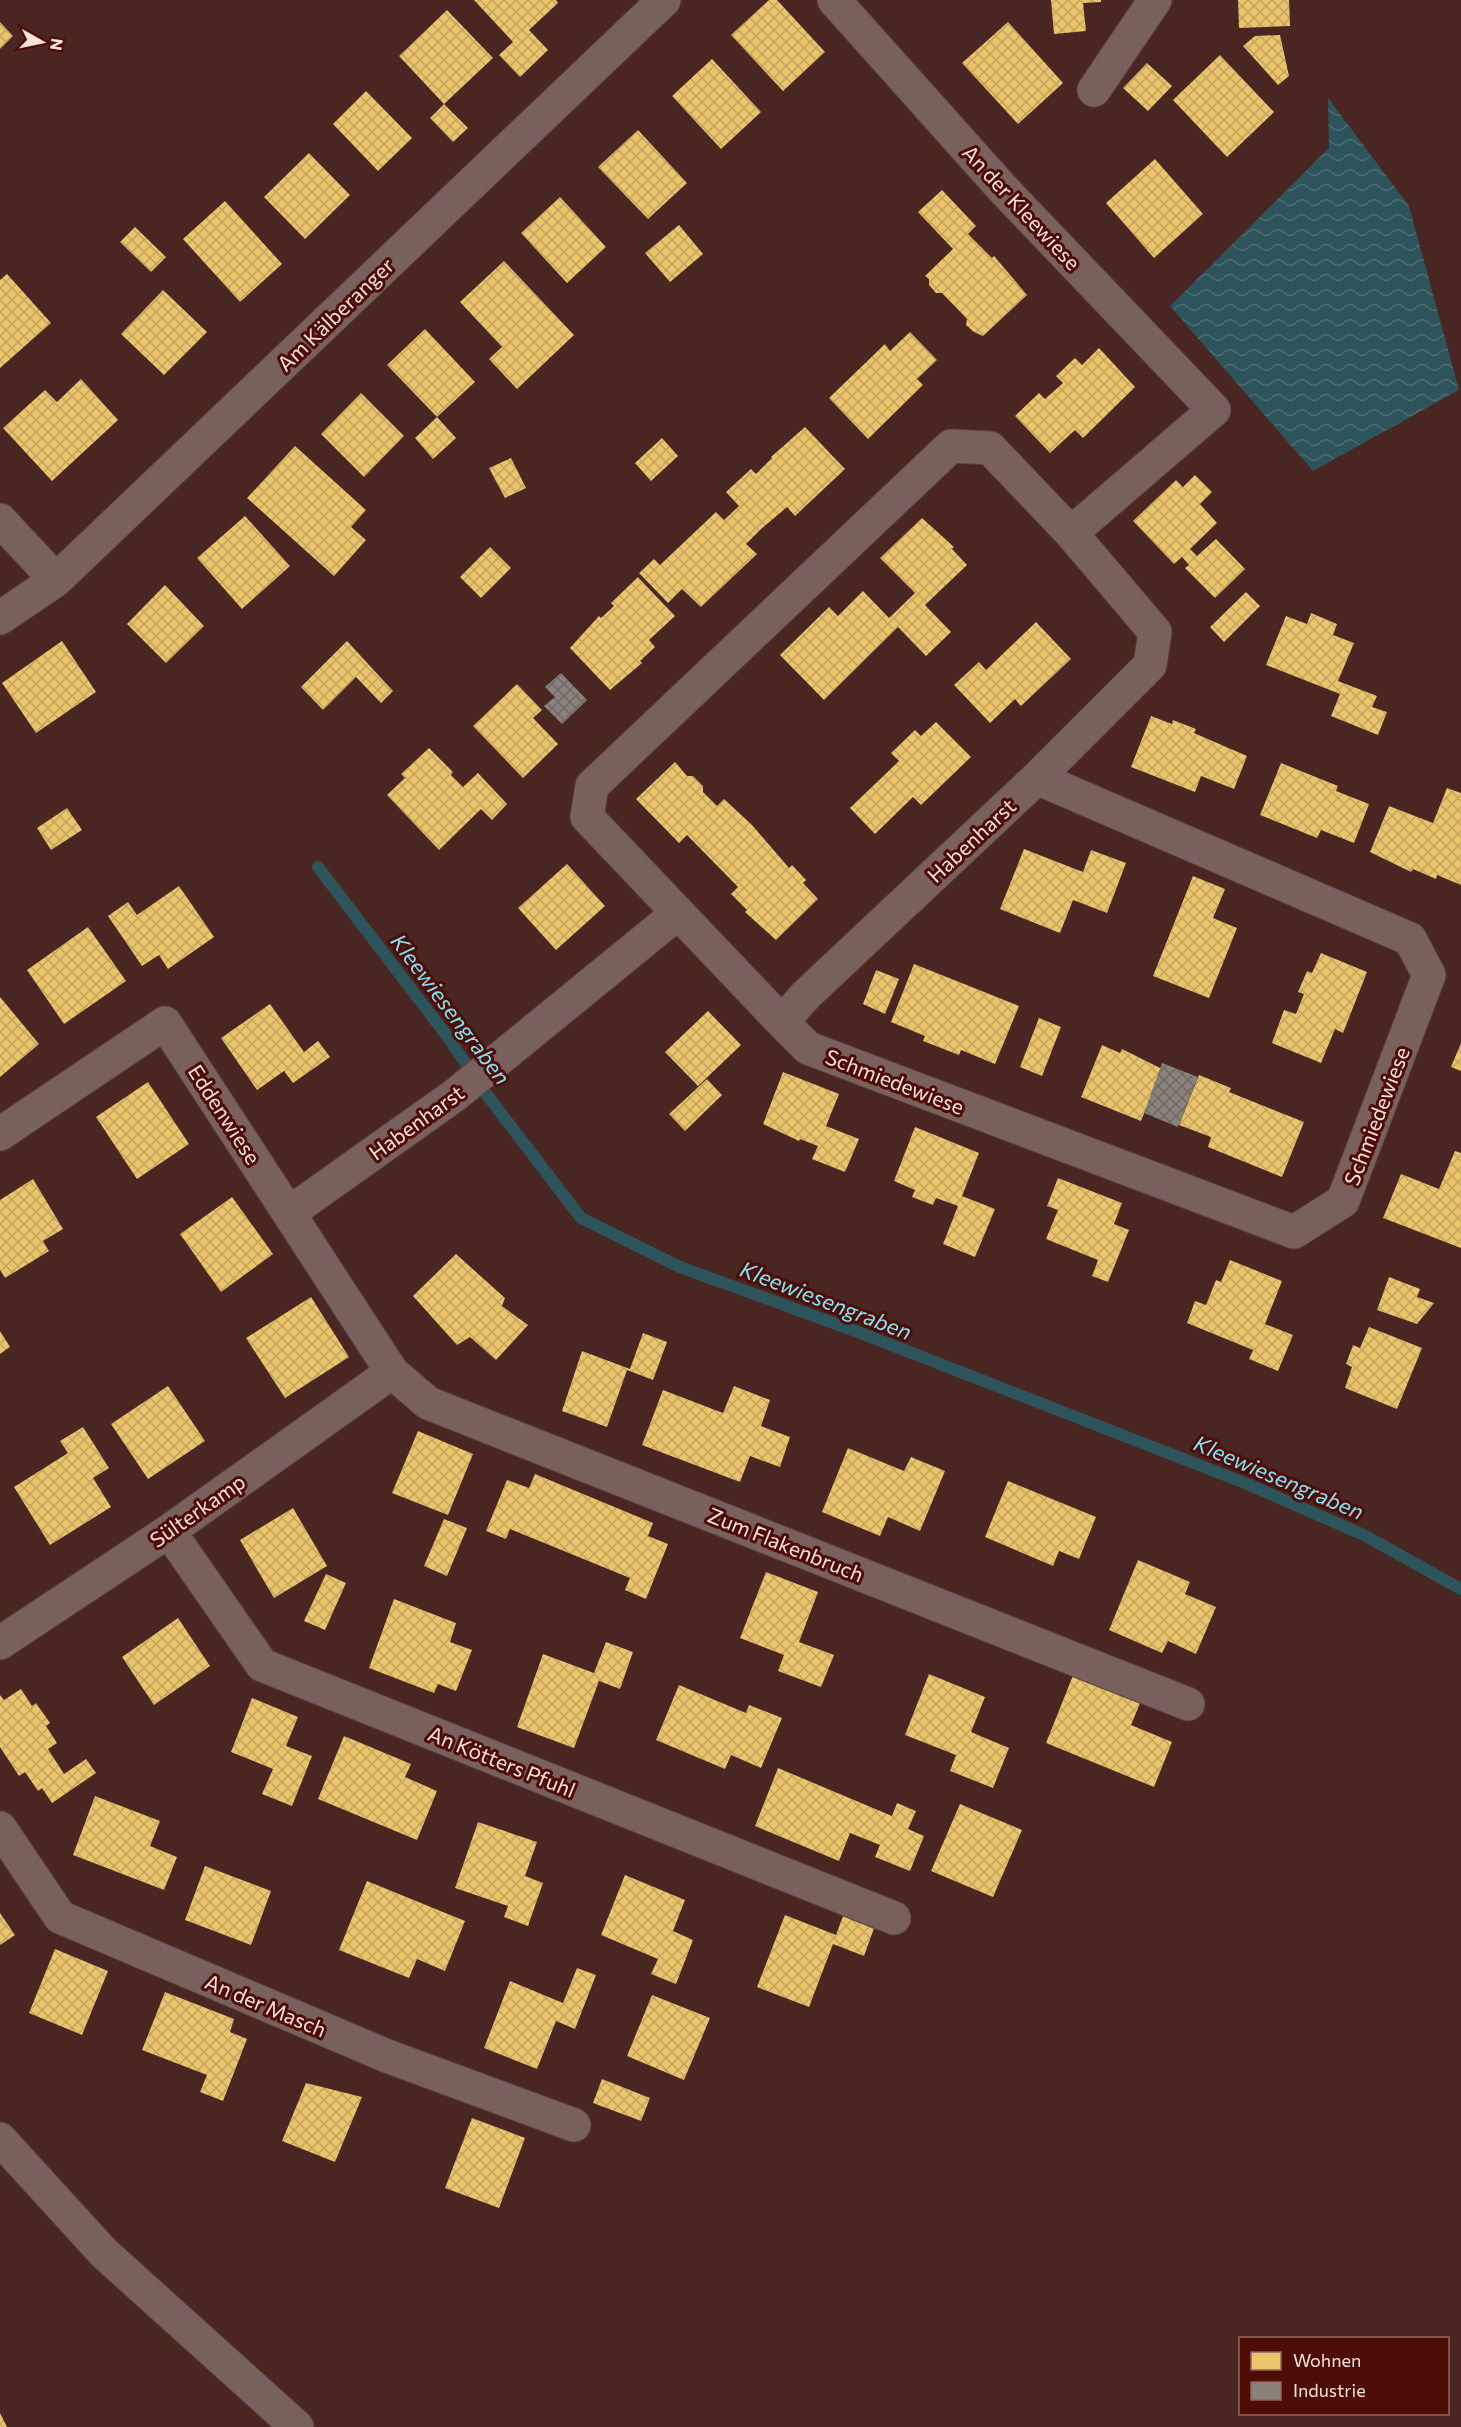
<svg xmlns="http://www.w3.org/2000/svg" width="1461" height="2427" font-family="Commissioner,sans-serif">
	<defs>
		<pattern id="water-waves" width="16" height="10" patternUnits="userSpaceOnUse" patternTransform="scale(1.5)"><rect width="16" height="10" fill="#2c545a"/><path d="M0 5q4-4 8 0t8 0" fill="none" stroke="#4c6c71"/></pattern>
		<pattern id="homes-cross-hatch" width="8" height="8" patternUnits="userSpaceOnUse" patternTransform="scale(1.5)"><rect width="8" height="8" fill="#e9c46a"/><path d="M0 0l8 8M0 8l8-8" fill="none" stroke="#c2a460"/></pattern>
		<pattern id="industry-cross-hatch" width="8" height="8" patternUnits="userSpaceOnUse" patternTransform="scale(1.5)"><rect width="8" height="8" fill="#8a817c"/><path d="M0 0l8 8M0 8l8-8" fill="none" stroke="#716965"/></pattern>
	</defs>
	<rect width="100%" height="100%" fill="#492622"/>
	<path fill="url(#water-waves)" d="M1328,98L1409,206L1459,390L1313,471L1170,306L1329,148Z"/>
	<path fill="url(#homes-cross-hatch)" d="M474,0H556L558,3L529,30L548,50L520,77L499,55L513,42Z
		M769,0H777L825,52L783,91L731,35Z
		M1051,0H1101V2L1083,3L1086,31L1054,34Z
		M1238,0H1289L1290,26L1239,28Z
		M447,10L493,58L444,104L399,56Z
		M0,22L13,36L0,49Z
		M1008,22L1063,83L1018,124L962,63Z
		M1280,35L1289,76L1278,85L1243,46L1255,36Z
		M1220,55L1274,112L1227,157L1173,100Z
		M712,59L761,112L721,149L672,96Z
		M1147,63L1172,86L1148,111L1123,88Z
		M366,91L412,138L378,171L333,124Z
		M444,104L468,128L453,142L430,118Z
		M638,130L687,183L648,219L598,167Z
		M309,153L350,195L305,239L264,197Z
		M1155,159L1203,214L1154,258L1106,203Z
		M942,190L976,226L968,234L992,258L994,256L1027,295L983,336L974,332L966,325L967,319L942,293H936L929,285V279L925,276L953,249L918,212Z
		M560,197L606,247L567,283L521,233Z
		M225,201L282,264L240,302L183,239Z
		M679,225L703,254L670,282L645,253Z
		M135,227L166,257L151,272L120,242Z
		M504,261L574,335L517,389L489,359L502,347L460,302Z
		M7,274L51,323L0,368V280Z
		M163,290L207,332L164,375L121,334Z
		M425,329L475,382L437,417L387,365Z
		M910,332L937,360L917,379L923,385L868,439L829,398L885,344L890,351Z
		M1099,348L1135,387L1083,438L1075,430L1050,453L1015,416L1039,393L1045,399L1063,383L1056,376L1075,358L1082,365Z
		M81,379L118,420L52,481L3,428L45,390L57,402Z
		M361,393L404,436L364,477L321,434Z
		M437,417L456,438L433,459L415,438Z
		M805,427L845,469L795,516L787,507L761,529L746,544L757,554L701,607L682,589L668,603L639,573L654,559L660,565L716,512L724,520L739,506L726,492L751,469L756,474L772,458L771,457Z
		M662,438L678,456L651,481L635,463Z
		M295,446L366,510L351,527L366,540L334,576L247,498Z
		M511,458L526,488L505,498L489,468Z
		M1195,475L1212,492L1200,504L1217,523L1190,549L1197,556L1216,539L1245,569L1215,598L1185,568L1189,565L1182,557L1174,564L1133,521L1176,480L1183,487Z
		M245,516L290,566L242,609L197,558Z
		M922,518L954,547L952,549L967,565L925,605L951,632L926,656L898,627L824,700L780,655L829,607L838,616L863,591L889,618L915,593L880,558Z
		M490,547L511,568L481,598L460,577Z
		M638,577L675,616L649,640L655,647L640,661L642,663L610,690L570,648L599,616L601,618L614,606L611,603Z
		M165,585L204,626L166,663L127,624Z
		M1246,592L1260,606L1224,642L1210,627Z
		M1311,613L1337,624L1333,635L1354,643L1338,681L1377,696L1372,707L1387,712L1378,735L1331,716L1340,694L1266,665L1286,616L1307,624Z
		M1036,622L1071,659L1021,706L1015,699L990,723L954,685L979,662L986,670Z
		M62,641L96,692L36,733L2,683Z
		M347,641L393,691L381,703L356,677L323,710L301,687Z
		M517,684L542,710L533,718L558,744L523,778L473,726Z
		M1151,716L1172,724L1173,720L1196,729L1194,733L1247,756L1234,789L1201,776L1195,792L1131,767Z
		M936,722L971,757L921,805L913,797L875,834L850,808L899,761L891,753L915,730L921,736Z
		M429,748L453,772L451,775L463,787L478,773L507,804L492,820L481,809L439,850L387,795L405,778L401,774Z
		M675,762L687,776H693L703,786V792L717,806L724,799L752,825L789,868L792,865L806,880L803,883L818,899L776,940L745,912L747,910L731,894L738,887L687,835L679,843L636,799Z
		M1281,763L1338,786L1336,791L1369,804L1354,843L1321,830L1317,838L1260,815Z
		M1447,788L1461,793V885L1437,875L1436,879L1413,869L1411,872L1370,852L1389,806L1433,823Z
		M67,808L82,830L51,850L37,828Z
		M1024,849L1083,872L1091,850L1126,863L1107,913L1073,900L1060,933L1000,909Z
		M567,864L605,906L556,950L518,908Z
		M1193,876L1225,889L1213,918L1237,928L1209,998L1153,976Z
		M179,886L214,937L168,969L159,955L142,966L108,916L128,902L137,915Z
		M88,927L126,981L64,1024L27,970Z
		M1321,953L1367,972L1343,1033L1335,1029L1321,1063L1272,1043L1284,1010L1296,1014L1304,994L1298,992L1307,971L1312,973Z
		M914,964L1019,1006L995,1064L961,1050L959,1055L923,1041L925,1036L891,1022Z
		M876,970L899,979L885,1014L863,1004Z
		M0,997L39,1044L0,1077Z
		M270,1004L304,1052L318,1041L330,1057L293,1083L284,1071L257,1090L221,1038Z
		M708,1011L741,1045L698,1086L665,1052Z
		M1039,1018L1061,1027L1042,1076L1020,1067Z
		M1461,1043V1071L1451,1067Z
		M1102,1045L1120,1053L1122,1049L1162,1069L1141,1121L1081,1097Z
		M783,1072L839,1094L826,1126L859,1139L845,1172L812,1159L818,1146L800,1139L799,1141L763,1124Z
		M1199,1075L1231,1088L1229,1092L1304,1122L1282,1177L1208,1147L1211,1137L1179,1125Z
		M707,1079L722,1095L685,1131L669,1114Z
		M148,1082L189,1144L137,1179L96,1117Z
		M915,1127L979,1153L962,1196L995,1209L975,1257L943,1244L958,1206L936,1198L933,1205L912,1197L915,1190L894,1181Z
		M1455,1151L1461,1153V1248L1383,1218L1401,1174L1439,1189Z
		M1058,1178L1122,1203L1114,1224L1129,1230L1108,1282L1092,1276L1098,1260L1046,1239L1058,1210L1047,1206Z
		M33,1179L63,1229L43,1241L49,1251L5,1278L0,1270V1200Z
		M232,1197L273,1254L221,1292L180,1234Z
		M456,1254L505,1298L502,1306L528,1325L496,1360L470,1337L457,1345L413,1296Z
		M1230,1260L1282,1281L1265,1324L1293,1335L1278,1371L1249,1359L1253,1350L1187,1323L1195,1301L1206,1305L1216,1280L1221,1282Z
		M1389,1277L1420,1289L1417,1297L1434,1303L1417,1324L1377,1310Z
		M311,1297L349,1357L285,1398L246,1338Z
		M1369,1327L1422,1348L1397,1409L1345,1388L1352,1367L1346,1364L1353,1345L1360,1348Z
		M0,1331L10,1347L0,1354Z
		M643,1333L667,1342L653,1380L627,1370L607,1427L562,1411L582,1351L630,1369Z
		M168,1386L205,1441L148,1479L111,1424Z
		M734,1386L770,1400L761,1426L790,1437L780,1467L750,1456L740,1482L642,1445L663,1390L723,1413Z
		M83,1427L109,1468L93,1478L111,1507L50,1545L14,1487L68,1453L60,1441Z
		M418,1431L473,1454L448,1515L392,1493Z
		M848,1448L904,1471L911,1457L945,1471L920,1531L888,1517L880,1536L822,1512Z
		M535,1474L653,1523L648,1536L668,1544L646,1599L625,1590L630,1578L510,1529L506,1539L486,1531L507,1480L529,1488Z
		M1008,1481L1096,1517L1079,1559L1059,1551L1053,1566L985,1537Z
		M293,1508L327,1566L274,1598L240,1540Z
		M444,1519L467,1528L447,1576L424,1566Z
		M1138,1560L1190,1582L1185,1594L1216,1607L1196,1654L1168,1641L1162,1653L1109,1630Z
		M766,1572L818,1592L799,1642L834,1655L821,1687L778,1671L784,1655L740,1638Z
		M326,1574L346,1583L325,1630L304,1621Z
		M394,1599L456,1623L450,1642L472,1650L456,1691L438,1684L434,1693L369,1668Z
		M178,1618L210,1666L154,1705L122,1657Z
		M606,1642L633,1652L620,1689L599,1681L574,1748L517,1727L543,1654L594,1673Z
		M1074,1673L1141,1701L1131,1725L1172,1742L1154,1787L1046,1743Z
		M929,1674L985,1697L971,1732L1009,1748L993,1788L950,1771L956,1755L905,1735Z
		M679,1685L746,1713L749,1705L782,1718L761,1768L731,1755L725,1769L656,1740Z
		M21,1689L32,1706L36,1703L50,1723L46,1726L57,1743L48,1749L64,1774L86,1759L96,1773L52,1803L42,1788L38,1791L25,1772L19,1776L0,1747V1695L4,1700Z
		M252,1698L298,1717L286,1746L312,1756L292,1806L262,1794L273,1769L231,1752Z
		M344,1736L411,1764L405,1777L437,1791L417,1840L318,1799Z
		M778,1768L892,1816L897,1803L916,1811L908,1829L924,1836L910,1871L875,1857L880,1845L850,1833L839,1861L755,1826Z
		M95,1796L160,1821L150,1846L177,1857L164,1890L73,1855Z
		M960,1804L1022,1830L993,1897L931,1871Z
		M478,1822L537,1842L525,1876L543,1883L528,1926L504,1917L508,1906L455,1888Z
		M205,1866L271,1891L251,1945L185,1920Z
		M625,1875L685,1900L673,1931L693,1940L676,1984L651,1974L658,1959L601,1935Z
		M367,1881L465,1921L445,1971L417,1959L409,1978L339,1950Z
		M846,1908L877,1920L864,1956L833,1944L809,2007L757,1987L785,1915L836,1935Z
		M0,1913L15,1935L0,1945Z
		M55,1949L108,1971L82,2035L29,2013Z
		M577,1968L596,1975L575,2029L556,2021L537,2069L484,2048L510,1981L563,2003Z
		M165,1992L234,2019L230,2032L247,2039L223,2101L200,2092L207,2075L142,2050Z
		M652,1995L710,2018L684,2080L627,2056Z
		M602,2079L650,2098L641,2121L593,2103Z
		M306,2083L362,2097L335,2162L282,2141Z
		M472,2118L525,2138L499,2208L445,2188Z
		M0,2413L7,2427H0Z"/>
	<path fill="url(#industry-cross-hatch)" d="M561,673L587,700L562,724L544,706L555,697L545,687Z
		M1162,1063L1198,1077L1178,1127L1144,1113Z"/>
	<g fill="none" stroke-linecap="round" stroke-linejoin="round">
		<path stroke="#2c545a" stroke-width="12" d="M318,867L447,1036L487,1095L581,1218L680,1267L858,1332L1245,1483L1364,1535L1461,1589"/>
		<defs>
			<path id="minor" d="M834,0L1003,189L1214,410L1071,533
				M1094,90L1155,0
				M951,446L990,448L1071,533L1155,632L1150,665L1037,778L806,995L782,1022L587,817L592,786Z
				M0,520L56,580
				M0,618L56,580L664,0
				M782,1022L808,1048L1294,1232L1343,1201L1429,975L1410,939L1037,778
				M0,1134L165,1023L392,1372L428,1403L1188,1704
				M289,1213L455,1095L678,913
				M169,1531L262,1665L894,1918
				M0,1643L169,1531L392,1372
				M0,1828L60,1917L387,2056L574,2125
				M0,2139L104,2253L297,2427"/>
		</defs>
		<use href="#minor" stroke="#59403d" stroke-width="35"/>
		<use href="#minor" stroke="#79605c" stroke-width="33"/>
	</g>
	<g text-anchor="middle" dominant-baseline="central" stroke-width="6" stroke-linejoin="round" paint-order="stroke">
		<g font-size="21" fill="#fce2de" stroke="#4e0c07">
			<text transform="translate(1022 207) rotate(47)">An der Kleewiese</text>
			<text transform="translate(335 314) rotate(-44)">Am Kälberanger</text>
			<text transform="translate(971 840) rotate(-43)">Habenharst</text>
			<text transform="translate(895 1081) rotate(21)">Schmiedewiese</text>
			<text transform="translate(225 1114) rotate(57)">Eddenwiese</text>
			<text transform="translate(1376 1116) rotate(-69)">Schmiedewiese</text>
			<text transform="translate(416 1122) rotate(-36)">Habenharst</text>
			<text transform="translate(197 1510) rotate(-35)">Sülterkamp</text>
			<text transform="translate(786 1544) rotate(22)">Zum Flakenbruch</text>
			<text transform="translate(502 1761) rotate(22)">An Kötters Pfuhl</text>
			<text transform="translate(266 2005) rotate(23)">An der Masch</text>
		</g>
		<g font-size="22" font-style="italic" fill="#80e3f5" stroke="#4e0c07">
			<text transform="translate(451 1009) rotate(53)">Kleewiesengraben</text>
			<text transform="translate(826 1300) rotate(21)">Kleewiesengraben</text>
			<text transform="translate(1279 1477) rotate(23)">Kleewiesengraben</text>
		</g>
	</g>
	<rect x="1239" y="2337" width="210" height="78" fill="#4e0c07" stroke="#94625d" stroke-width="1.5"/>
	<rect x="1251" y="2352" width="30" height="18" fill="#e9c46a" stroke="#94625d" stroke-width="1.5"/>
	<text x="1293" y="2367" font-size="18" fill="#fce2de">Wohnen</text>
	<rect x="1251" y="2382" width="30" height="18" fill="#8a817c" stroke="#94625d" stroke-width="1.5"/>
	<text x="1293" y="2397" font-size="18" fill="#fce2de">Industrie</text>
	<g transform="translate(42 42) rotate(99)" stroke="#4e0c07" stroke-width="4.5" paint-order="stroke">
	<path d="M0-4.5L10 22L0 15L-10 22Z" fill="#fce2de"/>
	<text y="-9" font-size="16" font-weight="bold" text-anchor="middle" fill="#fce2de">N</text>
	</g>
</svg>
